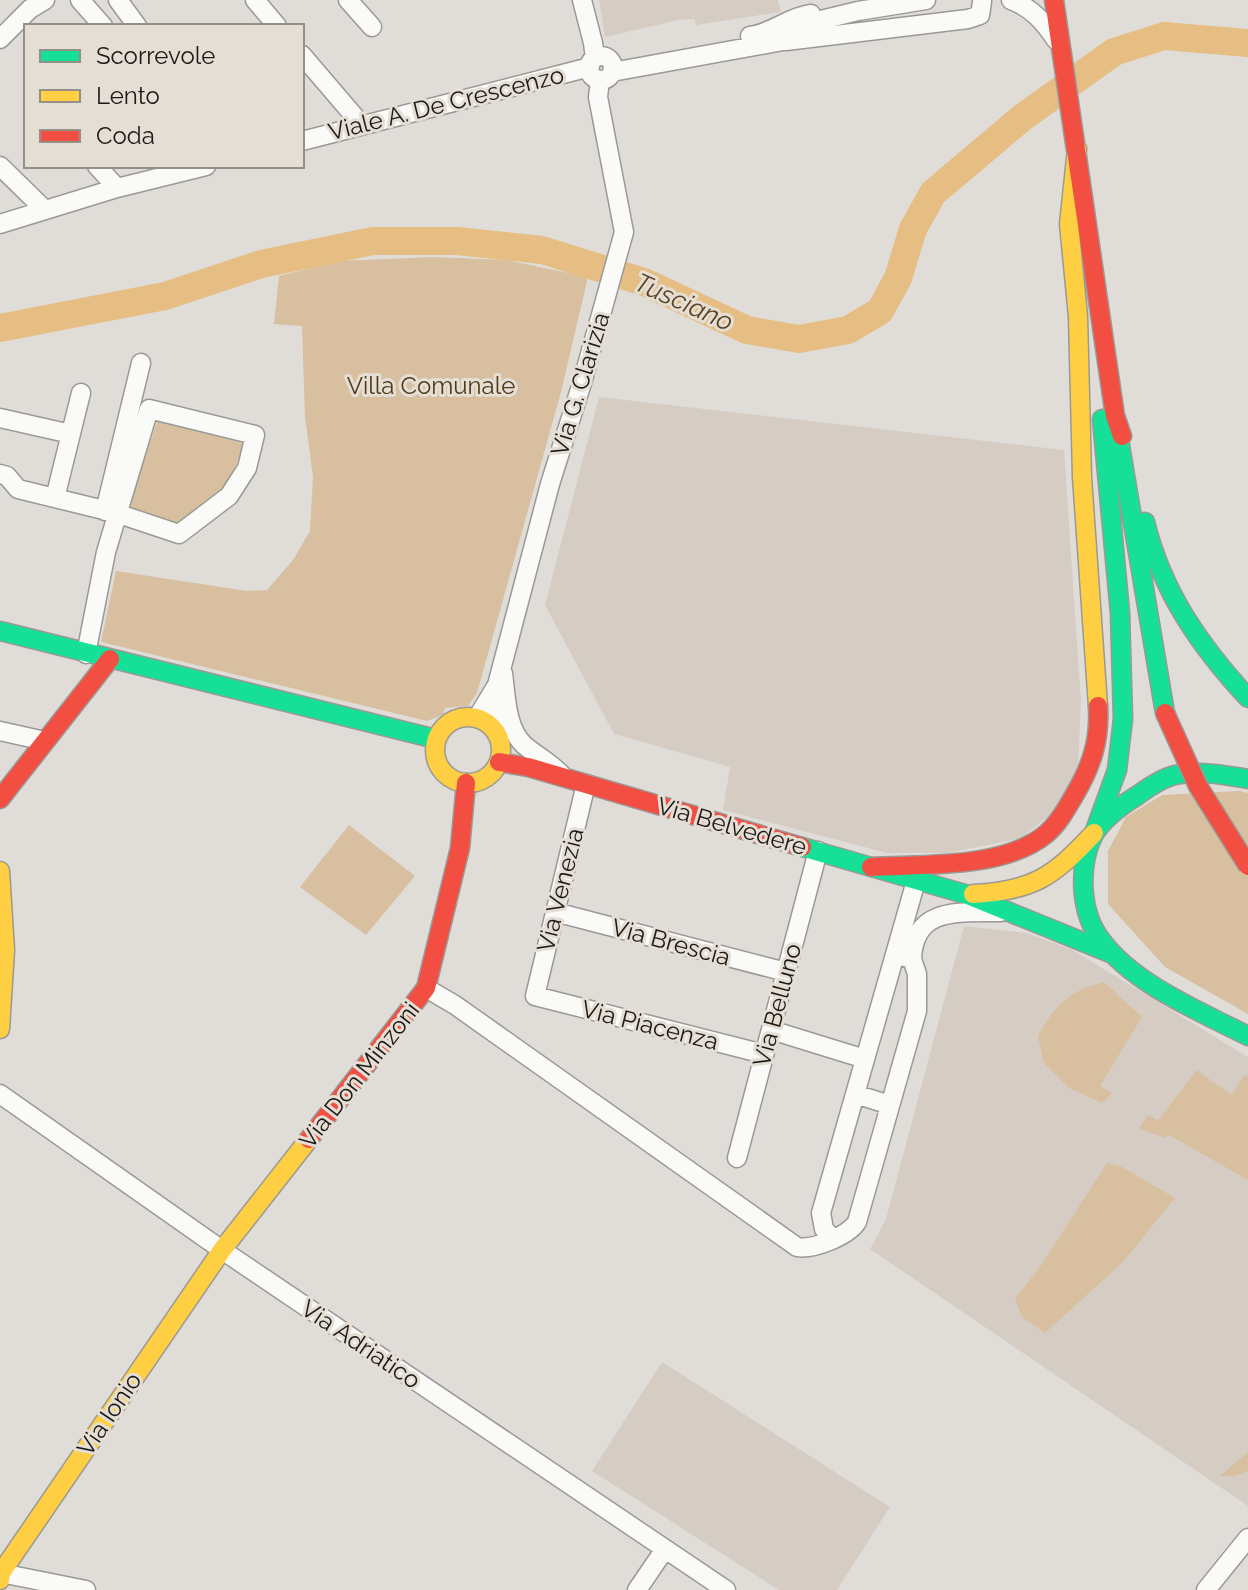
<svg xmlns="http://www.w3.org/2000/svg" width="1248" height="1590" font-family="Raleway,sans-serif">
	<rect width="100%" height="100%" fill="#e0ddd8"/>
	<path fill="#d5cdc4" d="M599,0H778L781,12L696,25L694,19L679,20L605,37Z
		M599,397L1064,450L1081,701L1078,770L1060,807L1021,838L949,853H887L723,810L730,767L614,734L545,605Z
		M964,926L1026,933L1071,949L1248,1057V1506L870,1249L886,1219Z
		M662,1362L890,1507L837,1590H779L592,1471Z"/>
	<path fill="#d7bfa0" d="M433,257L505,260L588,277L561,392L477,693L468,706L445,708L443,715L427,721L101,642L116,571L247,591L267,590L293,560L310,531L313,477L305,417L302,326L274,324L279,276L340,261Z
		M158,419L245,444C226,489 221,497 181,525L127,511Z
		M1239,791L1248,793V1014L1165,967L1108,904V851L1126,817L1162,795Z
		M349,825L415,876L366,935L300,887Z
		M1104,982L1142,1017L1100,1086L1112,1093L1102,1103L1069,1088L1043,1062L1038,1036C1054,1006 1070,990 1104,982Z
		M1197,1070L1231,1095L1245,1074L1248,1077V1180L1169,1135L1164,1138L1139,1128L1148,1115L1158,1120Z
		M1107,1163L1122,1167L1175,1198L1122,1263L1045,1333L1022,1317L1015,1299L1042,1264Z
		M1248,1452V1471L1234,1476H1220Z"/>
	<g fill="none" stroke-linecap="round" stroke-linejoin="round">
		<path stroke="#e6bd83" stroke-width="28" d="M0,328L165,296L261,264L373,241H457L542,250L644,282L747,330L799,339L848,330L880,311L898,278L913,229L933,193L1023,117L1114,52L1164,36L1248,43"/>
		<defs>
			<path id="street" d="M80,0L103,26
				M118,0L137,26
				M255,0L277,26
				M348,0L372,27
				M582,0L593,43L595,58
				M1011,0C1032,8 1044,22 1056,40
				M750,36C773,33 788,17 811,14
				M0,39L30,9L45,0
				M786,41L968,19L980,15L982,2
				M302,55L361,124
				M589 68a12 12 0 1 1 24 0a12 12 0 1 1-24 0Z
				M612,72L783,41L804,24L858,11L926,0
				M302,141L590,67
				M0,166L45,210
				M97,166L117,188
				M0,224L117,188L206,166
				M0,418L71,434
				M0,474L7,476L18,489L116,513L179,534L229,496L247,468L255,435L149,409L106,552L86,654
				M55,498L81,393
				M105,511L141,363
				M503,673C506,696 506,728 524,745C537,756 551,763 563,776
				M477,718L497,685L550,484L582,383L624,232L598,97L600,80
				M0,731L45,741
				M497,733V696
				M586,784L535,996L764,1054
				M555,912L786,972
				M912,959C914,905 962,913 1001,912
				M426,988L455,1005L797,1247C813,1250 848,1236 857,1222L917,1011V974L912,959L895,954
				M771,1030L865,1059
				M0,1094L222,1250L726,1590
				M855,1094L890,1105
				M737,1158L818,851
				M831,1237L824,1229L821,1213L916,881
				M1,1573L86,1590
				M637,1590L665,1549
				M1206,1590L1248,1538"/>
			<path id="fast" d="M1115,416L1165,713
				M1145,522C1162,592 1200,646 1248,698
				M0,631L436,739
				M1248,779C1226,775 1197,770 1175,775C1162,778 1149,787 1138,795C1122,805 1102,819 1093,836C1078,867 1080,913 1101,940C1133,984 1201,1012 1248,1036
				M1094,833L1117,770L1123,719L1120,613L1102,419
				M802,847L965,894L1110,953"/>
			<path id="slow" d="M1077,149L1069,224L1078,316L1082,477L1098,706
				M435 750a33 33 0 1 1 66 0a33 33 0 1 1-66 0Z
				M0,871L5,950L0,1029
				M973,894C1033,891 1053,877 1094,833
				M0,1580L1,1573L222,1250L309,1139"/>
			<path id="jam" d="M1054,0L1115,416L1122,436
				M499,762L528,767L802,847
				M0,799L110,659
				M871,867C923,864 1004,869 1046,834C1058,824 1067,808 1075,794C1092,765 1100,740 1098,706
				M309,1139L426,988L460,848L466,783"/>
		</defs>
		<use href="#street" stroke="#9b9995" stroke-width="21"/>
		<use href="#fast" stroke="#9b9995" stroke-width="21"/>
		<use href="#slow" stroke="#9b9995" stroke-width="21"/>
		<use href="#jam" stroke="#9b9995" stroke-width="21"/>
		<use href="#street" stroke="#fafaf9" stroke-width="18"/>
		<use href="#fast" stroke="#16e098" stroke-width="18"/>
		<use href="#slow" stroke="#ffcf43" stroke-width="18"/>
		<use href="#jam" stroke="#f24e42" stroke-width="18"/>
		<defs>
			<path id="jam-bridge" d="M1165,713L1198,786L1248,866"/>
		</defs>
		<use href="#jam-bridge" stroke="#9b9995" stroke-width="21" stroke-linecap="butt"/>
		<use href="#jam-bridge" stroke="#f24e42" stroke-width="18"/>
	</g>
	<g text-anchor="middle" dominant-baseline="central" stroke-width="6" stroke-linejoin="round" paint-order="stroke">
		<g font-size="24" fill="#1c1916" stroke="#e4ded5">
			<text transform="translate(446 103) rotate(-14)">Viale A. De Crescenzo</text>
			<text transform="translate(580 384) rotate(-73)">Via G. Clarizia</text>
			<text transform="translate(732 826) rotate(16)">Via Belvedere</text>
			<text transform="translate(560 890) rotate(-76)">Via Venezia</text>
			<text transform="translate(671 942) rotate(15)">Via Brescia</text>
			<text transform="translate(777 1005) rotate(-75)">Via Belluno</text>
			<text transform="translate(650 1025) rotate(14)">Via Piacenza</text>
			<text transform="translate(359 1075) rotate(-52)">Via Don Minzoni</text>
			<text transform="translate(361 1344) rotate(34)">Via Adriatico</text>
			<text transform="translate(109 1414) rotate(-56)">Via Ionio</text>
		</g>
		<g font-size="24" fill="#523a18" stroke="#e4ded5">
			<text x="431" y="385">Villa Comunale</text>
		</g>
		<g font-size="26" font-style="italic" fill="#5c4422" stroke="#e4ded5">
			<text transform="translate(684 302) rotate(24)">Tusciano</text>
		</g>
	</g>
	<rect x="24" y="24" width="280" height="144" fill="#e4ded5" stroke="#948f89" stroke-width="2"/>
	<rect x="40" y="50" width="40" height="12" fill="#16e098" stroke="#948f89" stroke-width="2"/>
	<text x="96" y="64" font-size="24" fill="#1c1916">Scorrevole</text>
	<rect x="40" y="90" width="40" height="12" fill="#ffcf43" stroke="#948f89" stroke-width="2"/>
	<text x="96" y="104" font-size="24" fill="#1c1916">Lento</text>
	<rect x="40" y="130" width="40" height="12" fill="#f24e42" stroke="#948f89" stroke-width="2"/>
	<text x="96" y="144" font-size="24" fill="#1c1916">Coda</text>
</svg>
